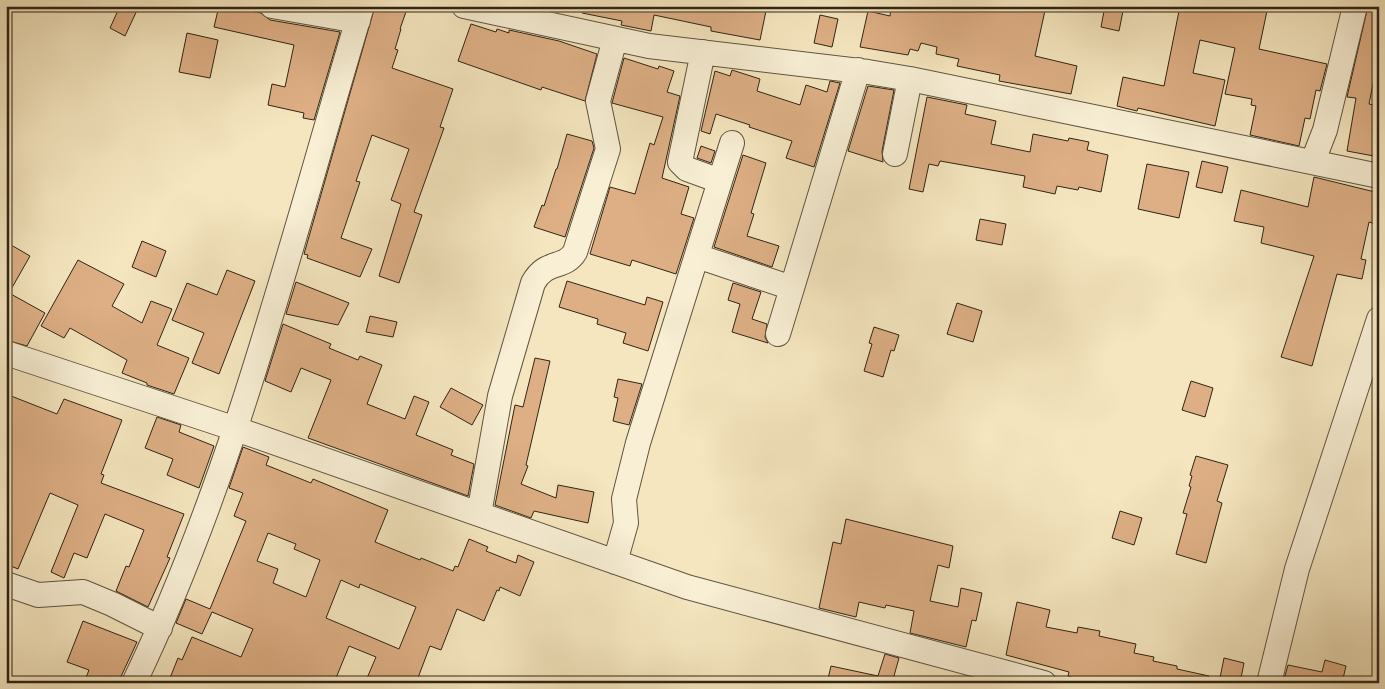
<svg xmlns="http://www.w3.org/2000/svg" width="1385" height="689" font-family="'IM FELL Great Primer',serif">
	<rect width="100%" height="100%" fill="#f5e6bf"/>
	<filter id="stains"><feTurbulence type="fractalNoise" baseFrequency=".004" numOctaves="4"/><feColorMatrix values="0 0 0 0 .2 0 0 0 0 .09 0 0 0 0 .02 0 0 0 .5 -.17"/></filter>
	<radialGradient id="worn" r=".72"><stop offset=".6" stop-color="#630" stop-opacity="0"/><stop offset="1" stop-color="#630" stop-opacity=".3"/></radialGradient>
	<path fill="#deaf85" stroke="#302416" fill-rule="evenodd" d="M120,6H139L125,36L110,28Z
		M219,6H241L240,9L261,13L270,20L340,32L314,120L303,118L304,113L268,105L272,84L285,87L294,45L214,27Z
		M375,6H408L400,29H401L395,49L398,50L392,68L453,89L440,127L444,128L414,212L422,215L399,283L379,276L401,204L391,200L409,149L372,135L356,181L360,182L341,238L372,249L360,277L307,258L308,255L304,254Z
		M583,6H767L760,40L711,31V27L654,15L651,31L621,25L622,21L582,13Z
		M891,6H1046L1035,56L1077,66L1071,94L999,81L1000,75L957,66L959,59L936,54L937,47L921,43L918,51L910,49L908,55L860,47L868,11L890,16Z
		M1105,6H1124L1119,31L1101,27Z
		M1180,6H1268L1259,49L1327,64L1320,91L1316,90L1310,119L1305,118L1299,146L1250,135L1256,106L1251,105L1252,99L1225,94L1235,48L1200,40L1193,73L1225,80L1215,126L1138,108L1137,111L1117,106L1123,77L1164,86Z
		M1368,6H1379V70L1376,69L1369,104L1379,106V157L1347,151L1356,98L1347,97Z
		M820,15L838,19L832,47L814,43Z
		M471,24L496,32L497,29L509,33V30L559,41L597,54L585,101L542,87L541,90L458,61Z
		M187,33L218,40L210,78L179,72Z
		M624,58L658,69L659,66L674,71L667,92L680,96L662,178L689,187L681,214L694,218L676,274L632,260L630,266L590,254L610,187L635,194L650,143L654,145L663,117L612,103Z
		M732,70L760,79L757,91L800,105L806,85L827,92L830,81L840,83L814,167L786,158L792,141L749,127L750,125L716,114L710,134L701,131L715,71L730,76Z
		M868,86L894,90L882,151L883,162L848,151Z
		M927,97L967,105L965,114L996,121L991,144L1030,152L1033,134L1068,141L1069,138L1089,142L1087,150L1108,155L1101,192L1079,187L1078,190L1057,186L1055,194L1023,187L1025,176L940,161L938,166L929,164L923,192L909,189Z
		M567,134L592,141L594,148L565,237L534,227L542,205L544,206L556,169H557Z
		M701,146L715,151L711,163L697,158Z
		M743,155L766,163L751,213L754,214L747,236L779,246L772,267L714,247Z
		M1202,161L1228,167L1222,193L1196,187Z
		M1147,164L1189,172L1179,218L1138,209Z
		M1314,177L1379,193V225L1369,222L1361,259L1366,260L1362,279L1337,274L1312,366L1281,357L1314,256L1261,243L1264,227L1234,221L1241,190L1308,207Z
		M980,219L1006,224L1002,245L976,240Z
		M142,241L166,251L156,277L132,267Z
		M6,242L30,256L9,293L45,313L27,346L6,340Z
		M78,260L124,284L112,306L142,323L151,301L172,309L157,345L189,358L174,394L147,385V383L122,373L127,360L70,328L64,338L41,326Z
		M227,270L255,281L219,374L192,363L204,333L172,320L187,283L217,295Z
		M567,281L645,305L647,297L663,302L648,351L623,343L626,333L597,324L598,319L559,307Z
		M296,282L349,303L338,325L286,314Z
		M733,283L761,292L752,319L767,324L765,337L768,343L732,332L740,304L728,300Z
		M957,303L982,311L973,342L947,334Z
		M370,316L397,322L393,337L366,332Z
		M283,324L331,344L329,348L358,360L360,356L382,365L367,404L405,419L414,396L429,402L416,435L453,450L451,455L474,464L468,496L308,438L331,380L301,368L291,392L265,381Z
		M874,327L899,335L894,351L891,350L883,377L864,371L872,344L869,343Z
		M535,358L550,361L526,465L528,466L521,484L556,498L558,485L594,492L588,523L534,511L531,518L495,505L515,405L523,407Z
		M618,379L642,384L629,425L613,421L618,398L614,397Z
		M1191,381L1213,388L1205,417L1182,410Z
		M451,388L483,405L472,425L440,407Z
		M6,394L57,414L64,399L122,420L101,474L104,475L101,483L184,514L167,557L170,558L148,607L116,591L126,566L129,567L144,530L105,514L87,558L74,553L64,578L51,572L78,505L50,493L18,569L6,564Z
		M157,417L181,425L179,432L214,446L199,488L167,475L173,459L145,448Z
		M243,447L269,457L266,465L311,483L313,479L388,510L375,542L420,560L421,558L453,571L455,566L458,567L469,539L488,547L486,551L516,563L518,555L534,562L520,596L500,587L499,591L497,590L484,621L457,609L441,650L430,646L416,683H365L376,657L349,646L334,683H168L178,658L182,660L192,637L241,657L253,629L212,612L202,634L176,623L186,599L210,609L246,521L234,516L243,493L229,488ZM268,533L296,544L294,549L320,560L306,597L273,583L278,569L257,561ZM341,580L359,588L360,584L416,607L399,649L326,618Z
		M1196,456L1228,465L1217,501L1222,503L1206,563L1176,554L1187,514L1183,513L1191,487L1189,486L1192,476L1190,475Z
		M1120,511L1142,518L1134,545L1112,538Z
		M846,519L953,546L949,568L938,565L930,601L958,607L961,588L982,593L976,621L972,620L966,647L910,633L914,611L886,605L885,608L859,602L856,617L819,608L833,542L841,544Z
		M1017,602L1050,610L1046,627L1077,633L1078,627L1100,631L1099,636L1136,644L1134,653L1154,657L1153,661L1177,666V669L1209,676L1208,683H1091L1068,676L1069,672L1006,655Z
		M83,621L137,642L118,683H84L89,670L67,662Z
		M885,654L899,658L892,683H827L831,666L878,676Z
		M1224,658L1244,663L1240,683H1219Z
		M1325,660L1346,666L1342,683H1283L1288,665L1322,672Z"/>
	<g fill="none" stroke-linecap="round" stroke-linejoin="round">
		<defs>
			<path id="minor" d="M272,6L358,21
				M464,6L649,46L868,72L910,79L1379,176
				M895,154L910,79
				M1313,161L1325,130L1355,6
				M720,181L732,143
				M697,256L792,288L858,70
				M778,334L792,288
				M6,353L236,429L687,587L1044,683
				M479,514L500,396L533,283C546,259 564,270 575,252L608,149L598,101L615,39
				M615,562L626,523L624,499L638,443L720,181L687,169L680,162L703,52
				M6,584L38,595L83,592L112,604L160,628
				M134,683C237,468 293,234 362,6
				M1269,683L1297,569L1379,319"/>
		</defs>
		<use href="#minor" stroke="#615440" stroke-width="26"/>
		<use href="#minor" stroke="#f8efd5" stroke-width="24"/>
	</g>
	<rect width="1385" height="689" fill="none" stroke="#f5e6bf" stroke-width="25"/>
	<rect x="8" y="8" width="1370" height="674" fill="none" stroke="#302416" stroke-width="2.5"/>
	<rect x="12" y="12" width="1360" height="664" fill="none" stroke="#302416"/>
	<rect width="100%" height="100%" filter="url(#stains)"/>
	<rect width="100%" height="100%" fill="url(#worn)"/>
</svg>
